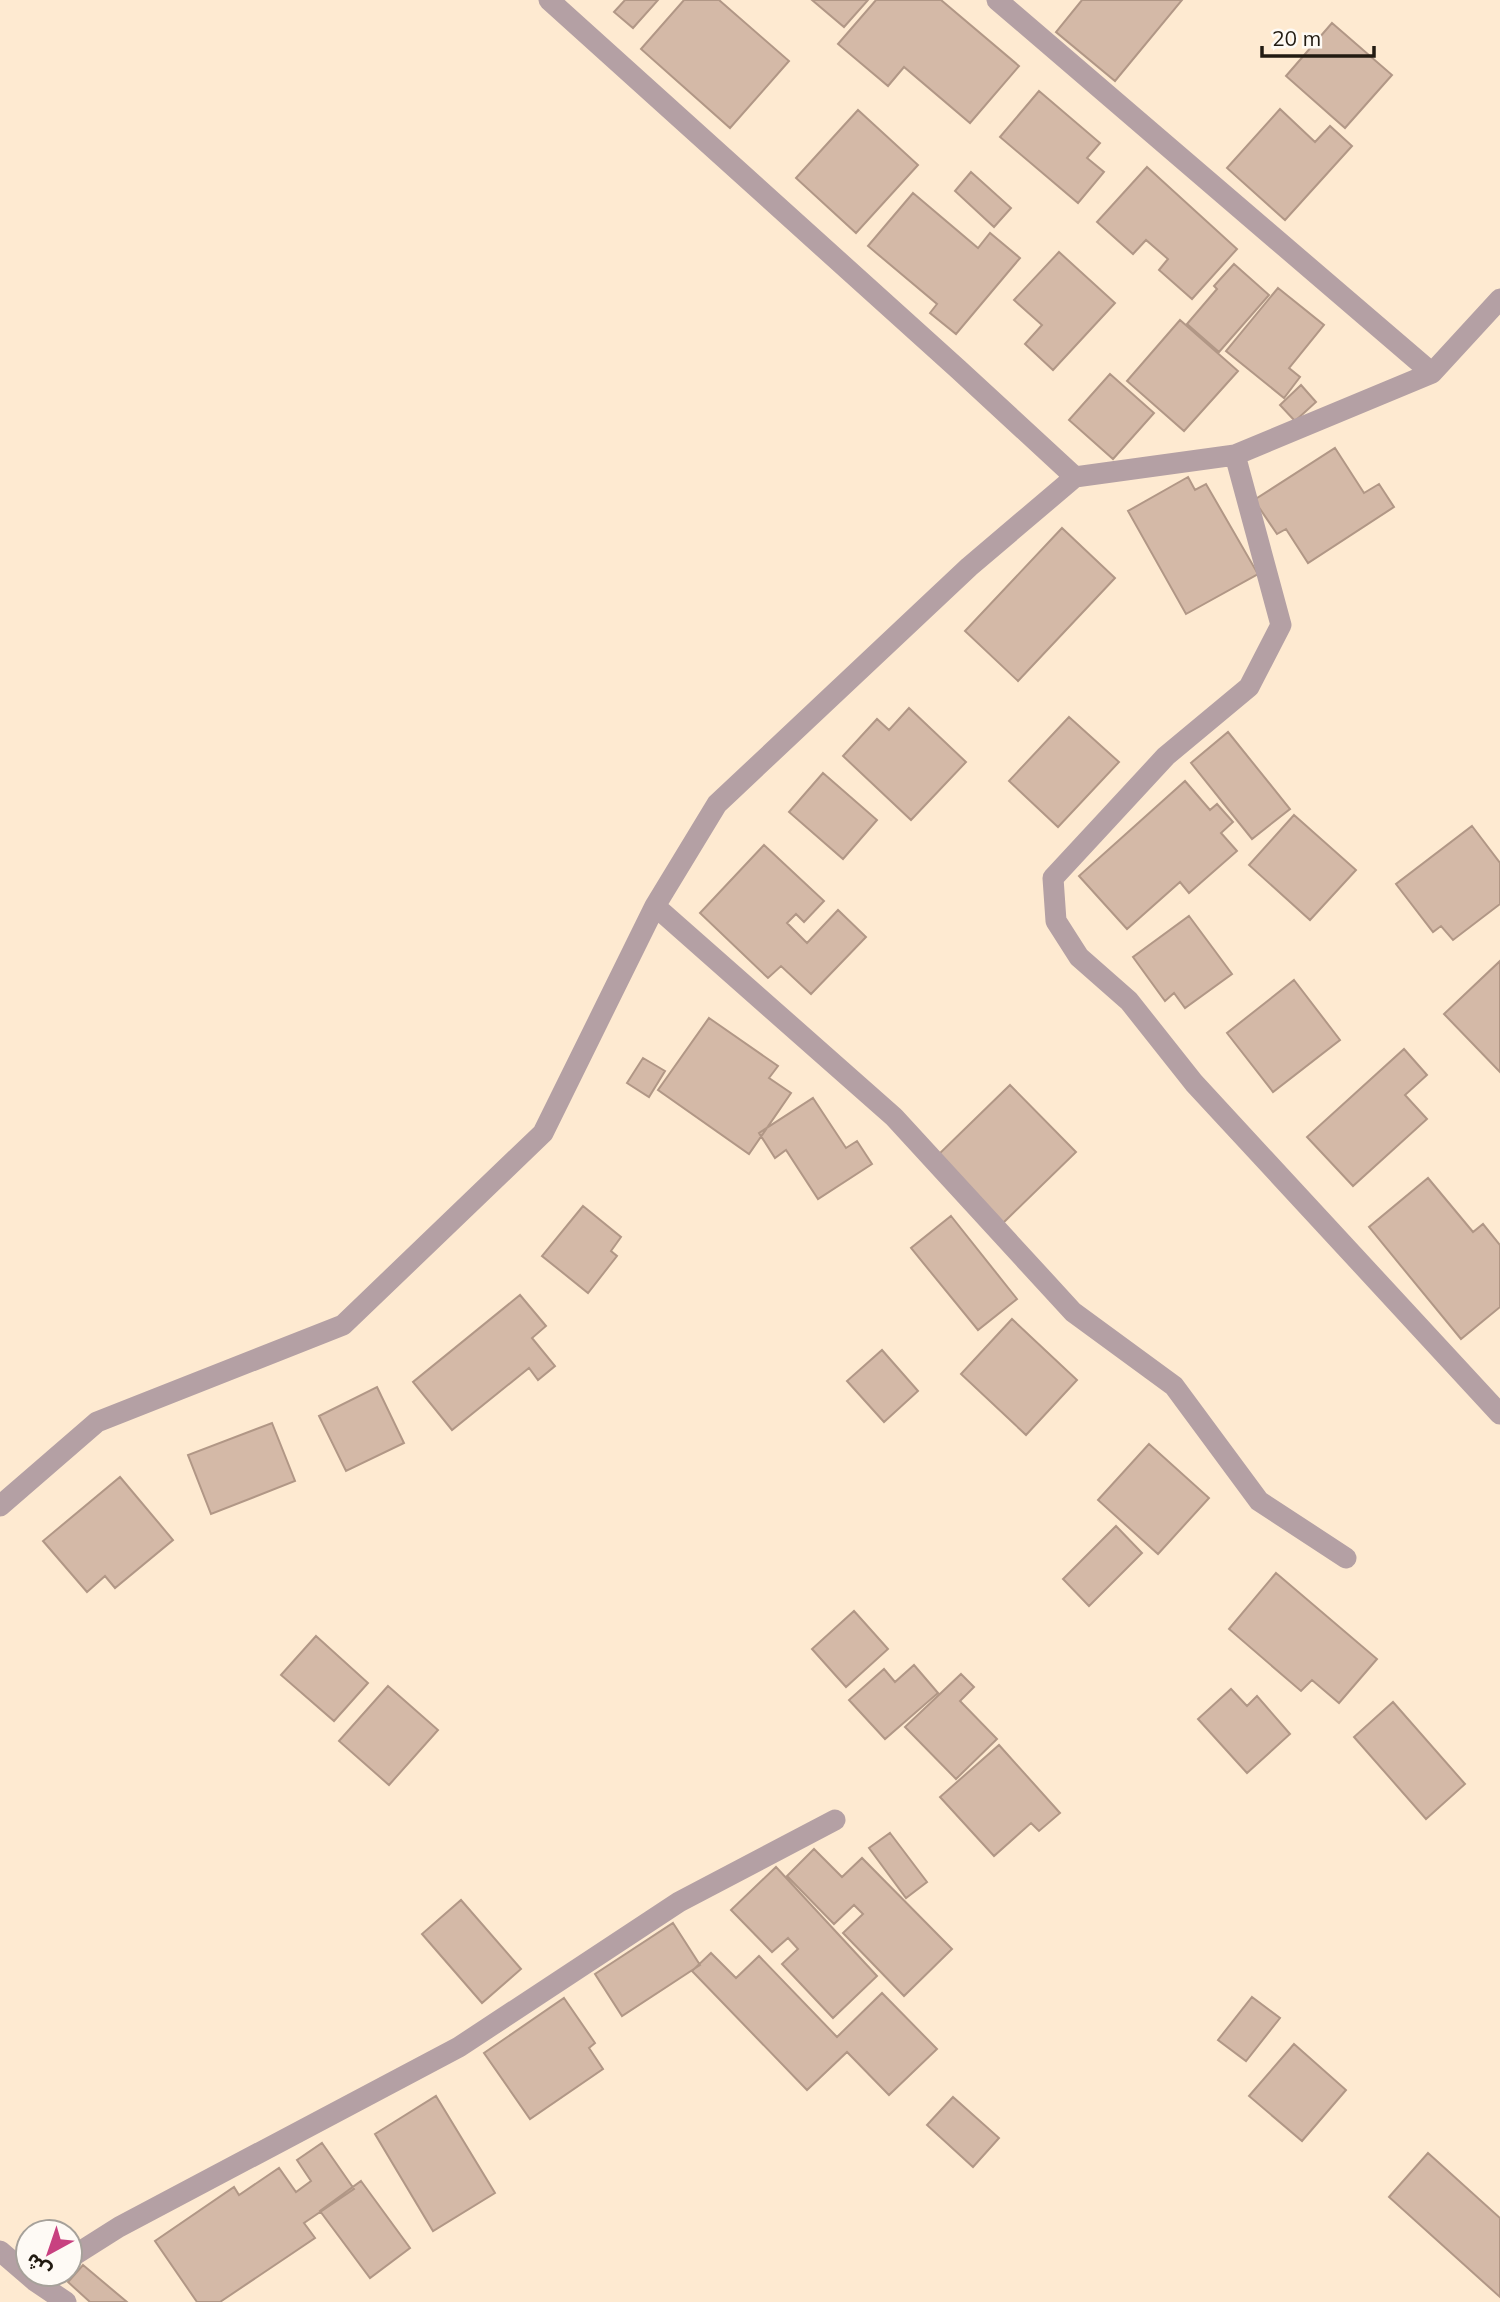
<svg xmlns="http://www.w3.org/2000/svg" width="1500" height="2302" font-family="Mulish,'Noto Sans Arabic',sans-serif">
	<rect width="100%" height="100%" fill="#feead1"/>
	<path fill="#d4b9a7" stroke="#b19786" stroke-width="2" d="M625,0H658L633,28L614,12Z
		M684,0H719L789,61L730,128L641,49Z
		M812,0H868L844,27Z
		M876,0H941L1019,66L970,123L904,67L888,86L838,44Z
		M1082,0H1182L1115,81L1056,32Z
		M1332,23L1392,75L1345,128L1286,76Z
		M1039,91L1100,143L1087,158L1104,172L1078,203L1000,137Z
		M1280,109L1315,142L1330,126L1352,146L1285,220L1227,168Z
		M858,110L918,165L856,233L796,178Z
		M1147,167L1237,249L1192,299L1159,270L1168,259L1146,240L1133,254L1097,222Z
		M971,172L1011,208L994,227L955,191Z
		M913,193L978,248L990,233L1020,258L956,334L930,313L937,304L868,246Z
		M1059,252L1115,303L1053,370L1025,344L1042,325L1014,300Z
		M1234,264L1269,295L1219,352L1187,324L1217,289L1214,286Z
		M1278,288L1324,325L1289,368L1300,377L1284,398L1226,351Z
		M1180,320L1238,371L1184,431L1127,381Z
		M1110,374L1154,413L1113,459L1069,420Z
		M1301,385L1316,402L1295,421L1280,405Z
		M1335,448L1364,493L1379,484L1394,507L1308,563L1286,529L1277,534L1254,500Z
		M1188,477L1195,490L1206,484L1258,574L1186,614L1128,511Z
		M1062,528L1115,578L1018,681L965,631Z
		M909,708L966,762L911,820L843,756L877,719L889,730Z
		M1069,717L1119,762L1058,827L1009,781Z
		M1228,732L1290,809L1252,839L1191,763Z
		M823,773L877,820L843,859L789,812Z
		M1185,781L1210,810L1217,804L1233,822L1221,833L1237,851L1189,893L1180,882L1127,929L1079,876Z
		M1294,815L1356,870L1310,920L1249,865Z
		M1472,826L1500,863V904L1453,940L1441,926L1433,932L1396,884Z
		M764,845L824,901L804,922L796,914L787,923L807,943L838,910L866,937L811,994L781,966L768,978L700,913Z
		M1189,916L1232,974L1185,1008L1174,993L1165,1001L1133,957Z
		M1500,961V1072L1444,1014Z
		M1294,980L1340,1040L1273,1092L1227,1033Z
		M709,1018L778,1066L769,1078L791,1093L749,1154L658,1090Z
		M1404,1049L1427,1075L1405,1095L1427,1119L1353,1186L1307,1137Z
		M643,1058L665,1071L649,1097L627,1083Z
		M1010,1085L1076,1152L1003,1223L937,1156Z
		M813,1098L846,1148L857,1141L872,1164L818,1199L786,1150L775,1158L759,1133Z
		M1428,1178L1473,1232L1483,1224L1500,1245V1307L1461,1339L1369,1227Z
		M583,1206L621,1237L611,1251L617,1256L588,1293L542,1256Z
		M951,1216L1017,1299L978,1330L911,1248Z
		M520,1295L546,1326L532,1338L555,1366L538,1380L529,1368L452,1430L413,1382Z
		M1012,1319L1077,1380L1026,1435L961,1374Z
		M882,1350L918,1391L884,1422L847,1381Z
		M377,1387L404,1443L346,1471L319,1416Z
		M272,1423L295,1481L211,1514L188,1455Z
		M1149,1444L1209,1498L1158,1554L1098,1500Z
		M120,1477L173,1540L115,1588L105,1576L87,1592L43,1541Z
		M1116,1526L1142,1553L1089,1606L1063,1579Z
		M1276,1573L1377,1659L1339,1703L1312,1680L1301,1691L1229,1629Z
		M854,1611L888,1649L846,1687L812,1649Z
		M316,1636L368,1683L334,1721L281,1675Z
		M914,1665L938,1693L885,1739L849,1700L884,1669L895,1682Z
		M961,1674L974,1687L960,1701L997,1739L956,1779L905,1727Z
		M388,1686L438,1730L389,1785L339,1741Z
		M1231,1689L1247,1706L1257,1696L1290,1734L1247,1773L1198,1719Z
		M1393,1702L1465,1784L1426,1819L1354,1737Z
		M999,1745L1060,1813L1039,1831L1031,1823L994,1856L940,1797Z
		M890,1833L927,1882L906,1898L869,1848Z
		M814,1849L842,1877L862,1858L952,1949L904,1996L843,1933L863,1914L854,1905L834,1924L787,1876Z
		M776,1867L877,1976L833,2018L782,1964L798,1949L788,1938L772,1952L731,1910Z
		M461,1900L521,1969L482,2003L422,1934Z
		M673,1923L700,1965L622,2016L595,1974Z
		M711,1953L736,1978L759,1956L837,2037L882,1993L937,2049L889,2095L847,2052L807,2090L692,1971Z
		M1252,1997L1280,2018L1246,2061L1218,2040Z
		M564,1998L595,2043L589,2048L603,2069L530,2119L484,2053Z
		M1294,2044L1346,2090L1302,2141L1249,2096Z
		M436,2096L495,2193L433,2231L375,2134Z
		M953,2097L999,2138L973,2167L927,2125Z
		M322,2143L354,2189L304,2223L315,2238L220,2302H197L155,2241L234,2187L239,2195L279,2168L296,2192L311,2181L297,2160Z
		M1428,2153L1500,2218V2297L1389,2197Z
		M361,2181L410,2248L370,2278L320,2211Z
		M83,2265L127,2302H90L68,2282Z"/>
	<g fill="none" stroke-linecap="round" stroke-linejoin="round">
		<path stroke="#b4a0a4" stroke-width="21" d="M549,0L958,369L1075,477
			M997,0L1432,373
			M1235,455L1281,625L1249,687L1166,756L1053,878L1056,921L1079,957L1129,1001L1194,1083L1500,1414
			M655,906L894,1117L1073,1312L1174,1386L1259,1501L1346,1558
			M0,1506L97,1422L343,1325L543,1133L655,906L717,804L969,567L1075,477L1235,455L1432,373L1500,299
			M0,2251L35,2281L66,2302
			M70,2258L119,2227L459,2047L679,1902L835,1820"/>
	</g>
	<g transform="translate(49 2253) rotate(220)"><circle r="33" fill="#fefaf5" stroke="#a6a19a" stroke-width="2"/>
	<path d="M0-5L12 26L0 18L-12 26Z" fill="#c84180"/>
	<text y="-10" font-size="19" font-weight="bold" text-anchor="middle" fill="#221b12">ش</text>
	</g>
	<path d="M1262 46v10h112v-10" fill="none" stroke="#221b12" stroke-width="3.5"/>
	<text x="1272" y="46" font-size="21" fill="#221b12" stroke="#fefaf5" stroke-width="5" paint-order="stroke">20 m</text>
</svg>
